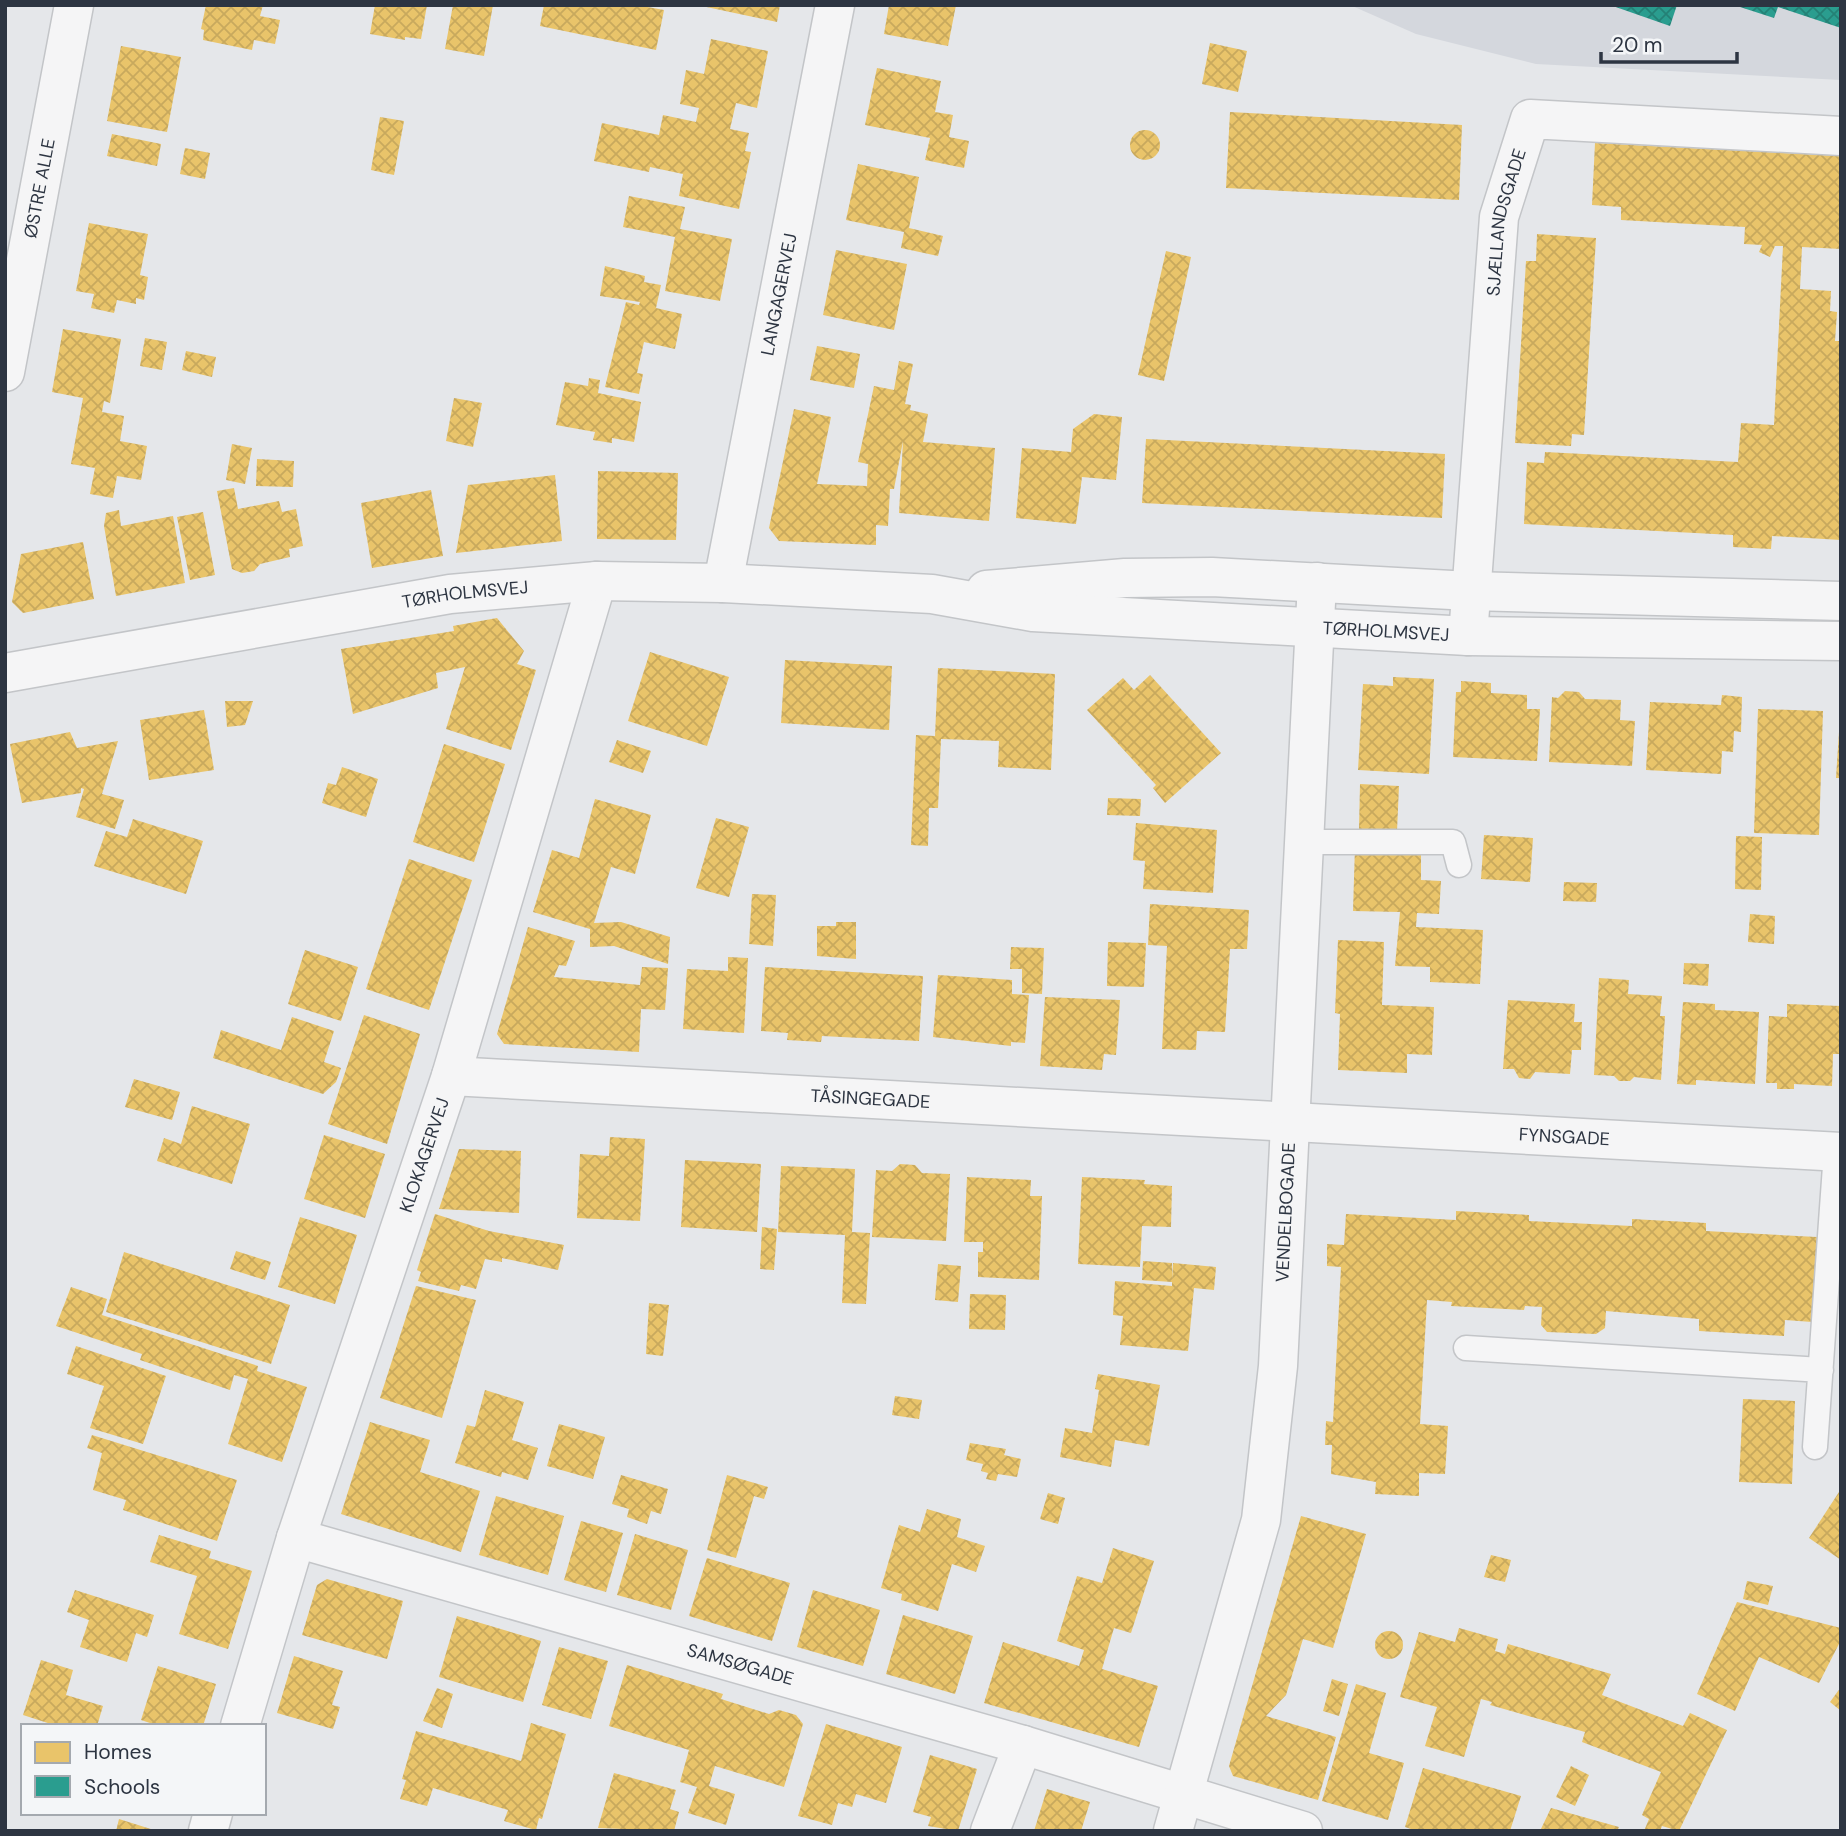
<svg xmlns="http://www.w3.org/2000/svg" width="1846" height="1836" font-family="'DM Sans',sans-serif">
	<defs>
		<pattern id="homes-cross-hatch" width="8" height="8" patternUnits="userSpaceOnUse" patternTransform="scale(1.75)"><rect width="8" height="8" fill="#e9c46a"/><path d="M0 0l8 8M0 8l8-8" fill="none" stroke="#c8a95d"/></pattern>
		<pattern id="schools-cross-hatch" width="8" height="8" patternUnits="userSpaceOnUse" patternTransform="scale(1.75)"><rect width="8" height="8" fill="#2a9d8f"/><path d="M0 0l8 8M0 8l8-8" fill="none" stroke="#248176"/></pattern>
	</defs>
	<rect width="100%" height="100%" fill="#e5e7ea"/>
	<path fill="#d4d7dd" d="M1350,5H1841V80L1536,64L1416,34Z"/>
	<path fill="url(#homes-cross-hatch)" d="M206,5H263L260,16L280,20L275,44L254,40L252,50L203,40L204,30L201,29Z
		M375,5H427L421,39L405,37V40L370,34Z
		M453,5H493L484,56L445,49Z
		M544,5H637L664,10L656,50L540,26Z
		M697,5H780L777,22Z
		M889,5H956L948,46L884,34Z
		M711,39L768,51L757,108L736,103L730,129L749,133L745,151L751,152L739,209L679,196L683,174L650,167L649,172L594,161L602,123L659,135L663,115L696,122L699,108L680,104L686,70L704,74Z
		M1210,43L1247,51L1238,92L1202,84Z
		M121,46L181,57L167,132L107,121Z
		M877,68L941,81L935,112L953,115L949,137L969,141L964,168L925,160L930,138L865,125Z
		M1230,112L1462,125L1459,200L1226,188Z
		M380,117L404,121L394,175L371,170Z
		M1130 145a15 15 0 1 1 30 0a15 15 0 1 1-30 0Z
		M112,134L161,144L157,166L107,156Z
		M1595,143L1841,156V249L1802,247L1800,289L1831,291L1830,311L1837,312L1835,341H1841V540L1772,536L1771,549L1733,547V535L1524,524L1527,462L1544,463L1545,452L1738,462L1741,423L1774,425L1783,246H1775L1770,257L1759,252L1762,245L1744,244L1745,227L1621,220V207L1592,205Z
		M185,148L210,153L205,179L180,174Z
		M858,164L919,177L909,228L943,236L938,256L901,248L904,232L846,220Z
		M629,196L685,207L680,229L732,239L720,301L665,291L675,237L623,227Z
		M89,223L148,234L140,275L148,277L144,300L136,298V304L117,300L114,313L91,308L94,294L76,291Z
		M1537,234L1596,238L1584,435L1572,434L1571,446L1515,443L1526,261H1536Z
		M836,250L907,264L894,330L823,315Z
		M1166,251L1191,257L1164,381L1138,375Z
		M605,266L645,276L644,282L661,285L656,308L682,314L675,349L644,342L637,373L643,374L639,394L605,387L626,302L639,305L640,302L600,296Z
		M63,329L121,339L110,403L104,401L102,412L124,416L120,441L147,446L141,480L117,476L113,498L90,494L95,468L71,464L83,398L52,392Z
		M145,338L167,342L162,370L140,366Z
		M817,346L860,354L854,388L810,380Z
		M186,351L216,357L212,377L182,370Z
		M899,361L913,364L905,404L911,405L910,410L928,414L923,442L995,448L989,521L899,513L903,441L894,489H890L888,526L876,525V545L779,541L769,528L794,409L831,417L817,484L867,486L868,464L858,462L874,386L894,390Z
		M589,378L600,380L598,393L641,402L634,442L612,438V443L593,440L595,432L556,425L565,382L588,386Z
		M454,398L482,403L473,447L446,441Z
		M1094,414L1122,417L1116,480L1082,477L1076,524L1016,518L1022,448L1071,452L1073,429Z
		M1146,439L1445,454L1442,518L1142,503Z
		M232,444L252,448L245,484L226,480Z
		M257,459L294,461L293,487L256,486Z
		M598,471L678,473L676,540L597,539Z
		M555,475L562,541L456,553L468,485Z
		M234,488L238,509L279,501L282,512L296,509L303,546L289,549L290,557L260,564L254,571L242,573L232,569L217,491Z
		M431,490L443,556L372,568L361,503Z
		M119,510L121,526L173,516L185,583L116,596L104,526L106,513Z
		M203,512L215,575L190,580L177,517Z
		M83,542L94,599L23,613L12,602L21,554Z
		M497,618L524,651L517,664L536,670L511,750L446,729L465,667L436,673L438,688L353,714L341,649L454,631L453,626Z
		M650,652L729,677L707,746L628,721Z
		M785,660L892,666L889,730L781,723Z
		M938,668L1055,674L1051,770L998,767L999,741L941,739L938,808H929L928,846L911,845L916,735L935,736Z
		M1150,675L1221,753L1165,803L1153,788L1156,785L1087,710L1123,678L1134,690Z
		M1393,677L1434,679L1429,774L1358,770L1363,684L1393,686Z
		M1461,681L1491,683V693L1527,695V709H1540L1537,761L1453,757L1456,692H1461Z
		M1565,691L1579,692L1585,699L1621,700L1620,720L1635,721L1632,766L1549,762L1552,697L1558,698Z
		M1722,695L1742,697L1741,732L1734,731L1733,752L1722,751L1721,774L1646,770L1650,702L1721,705Z
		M225,701H253L245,725L227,727Z
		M1758,709L1823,711L1819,835L1754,833Z
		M204,710L214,770L149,780L140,720Z
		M70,732L77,748L118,741L102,794L124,800L115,829L76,817L84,789L81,788V793L22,803L10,744Z
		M1839,732L1841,733V778H1836Z
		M617,740L651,751L643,773L609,762Z
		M444,744L505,764L474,862L413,842Z
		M342,767L378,779L366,817L322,803L328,783L336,785Z
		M1360,784L1399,786L1397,831L1359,829Z
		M1108,798L1141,799L1140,816L1107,815Z
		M595,799L651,815L635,874L611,867L594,923L621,922L670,937L668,964L614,946L590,947V929L533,912L552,850L579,858Z
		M716,818L749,827L729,897L696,888Z
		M133,819L203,841L186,894L94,866L106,831L127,837Z
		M1136,823L1217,830L1213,893L1143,889L1145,861L1133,860Z
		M1484,835L1533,838L1530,882L1481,879Z
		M1736,836L1762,837L1761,890L1735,889Z
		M1355,846L1421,849V880L1441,881L1439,914L1417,913L1416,927L1483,930L1480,984L1430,982V967L1395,966L1400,912L1353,911Z
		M409,859L472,880L429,1010L366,989Z
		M1564,882L1597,883L1596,902L1563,901Z
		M752,894L776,895L773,946L749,944Z
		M1150,904L1249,910L1247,949H1230L1225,1032L1197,1031L1196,1050L1162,1049L1167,946L1148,945Z
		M1750,914L1775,916L1774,944L1748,942Z
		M836,922H856V959L817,956V926H836Z
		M528,927L575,941L566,966L559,965L554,977L640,985L642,967L668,968L665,1010L641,1009L639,1052L504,1044L497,1034Z
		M1338,940L1384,942L1382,1005L1434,1007L1432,1055L1407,1054V1073L1338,1070L1340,1014L1335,1013Z
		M1108,942L1146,943L1144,987L1107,986Z
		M1011,947L1044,948L1042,994L1022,993V969H1010Z
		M305,950L358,967L341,1021L288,1004Z
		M728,957L748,958L744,1033L683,1029L687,969L728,971Z
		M1684,963L1709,964L1708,986L1683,984Z
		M765,967L923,976L919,1041L822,1036L821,1042L787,1040L788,1033L761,1031Z
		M938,975L1012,980V994L1029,995L1025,1043L1011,1042V1046L933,1037Z
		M1599,978L1629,980L1628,994L1662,996L1660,1016H1665L1661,1080L1634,1077L1630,1081H1619L1614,1076L1594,1075Z
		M1045,997L1120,1000L1116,1055L1104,1054L1102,1070L1040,1066Z
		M1508,1000L1575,1004L1574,1022H1582L1581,1050H1572L1570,1074L1535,1072L1530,1079L1519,1078L1514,1069H1503Z
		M1683,1002L1715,1004V1010L1759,1012L1755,1084L1696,1080V1085L1677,1084Z
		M1787,1004L1841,1006V1054H1833L1832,1086L1794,1084V1089H1777V1083H1766L1769,1016L1787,1017Z
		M364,1015L420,1034L387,1144L328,1124Z
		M292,1017L334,1031L324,1062L341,1068L336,1082L323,1094L213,1058L221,1030L281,1050Z
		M134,1079L180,1092L172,1120L125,1107Z
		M192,1106L250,1124L232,1184L157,1161L164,1138L181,1144Z
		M324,1135L385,1154L365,1218L304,1199Z
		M610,1137L645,1139L640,1221L577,1218L580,1154L609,1156Z
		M459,1149L521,1151L519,1213L439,1209Z
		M685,1160L761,1164L757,1232L681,1227Z
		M900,1164L915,1165L922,1173L950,1174L946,1241L872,1237L876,1170L892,1171Z
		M781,1166L855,1169L852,1232L870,1233L866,1304L842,1303L845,1235L778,1232Z
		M967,1177L1031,1180L1030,1196H1042L1039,1280L978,1277V1252H983V1242H964Z
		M1082,1177L1145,1180L1144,1184L1172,1186L1171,1227L1142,1226L1140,1267L1078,1264Z
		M1456,1211L1529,1215V1221L1632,1226V1219L1706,1223V1231L1817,1237L1812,1322L1785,1320L1784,1336L1699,1331V1319L1606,1311L1605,1328L1596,1334L1547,1332L1541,1325L1542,1307L1525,1306L1524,1310L1451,1306L1452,1302L1427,1300L1420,1424L1448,1426L1445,1474L1419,1473V1496L1375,1494L1376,1482L1331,1474L1332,1445H1325L1326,1421L1333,1422L1341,1267L1327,1266V1244L1344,1245L1346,1214L1456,1220Z
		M435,1214L489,1231L564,1245L558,1270L502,1258V1262L485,1259L476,1289L461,1285L459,1291L418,1281L421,1272L417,1270Z
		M300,1217L357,1235L335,1304L278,1287Z
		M762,1227L777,1229L774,1270L760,1269Z
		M236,1251L271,1262L265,1280L230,1269Z
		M124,1252L290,1305L271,1364L106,1312Z
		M1143,1261L1172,1263V1279L1173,1263L1216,1267L1214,1290L1194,1288L1188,1351L1120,1345L1123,1316L1113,1315L1115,1281L1172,1286V1282L1142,1280Z
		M938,1264L961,1266L958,1302L935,1300Z
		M416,1286L476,1300L442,1418L380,1398Z
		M71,1287L107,1299L102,1315L258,1366L257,1371L307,1387L282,1462L228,1444L248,1379L234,1375L230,1390L140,1360L142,1354L56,1326Z
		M970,1294L1006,1295L1005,1330L969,1329Z
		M649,1303L669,1305L663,1356L646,1354Z
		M76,1346L166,1376L143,1444L90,1428L104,1386L67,1374Z
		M1098,1374L1160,1385L1149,1446L1115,1440L1111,1467L1060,1457L1065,1428L1092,1433L1099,1390L1095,1389Z
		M485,1390L524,1402L512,1440L538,1448L528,1480L502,1472L501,1477L455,1463L467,1425L475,1427Z
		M895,1396L922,1400L919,1419L892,1415Z
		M1743,1399L1795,1401L1792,1484L1739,1482Z
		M370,1422L430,1440L420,1472L480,1491L461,1552L341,1514Z
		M559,1424L605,1437L593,1479L547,1466Z
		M92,1435L237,1480L217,1541L123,1510L126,1500L93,1490L102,1453L87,1448Z
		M970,1443L1006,1449L1004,1455L1021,1459L1017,1477L998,1474L996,1481L986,1479L988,1473L981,1471L983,1464L966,1460Z
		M621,1475L668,1489L661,1514L651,1511L647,1524L627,1517L629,1509L612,1504Z
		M727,1475L768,1487L764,1499L754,1496L736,1558L707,1550Z
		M1839,1492L1841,1493V1560L1809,1538Z
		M1048,1493L1065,1498L1058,1524L1040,1519Z
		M496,1496L564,1516L548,1575L479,1555Z
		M927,1509L961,1519L957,1537L985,1546L976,1572L952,1564L938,1611L901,1600L902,1594L881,1588L899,1525L920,1532Z
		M1301,1516L1366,1534L1333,1648L1303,1639L1286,1695L1266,1716L1336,1737L1318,1800L1233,1776L1229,1766Z
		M581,1521L623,1533L606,1592L564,1580Z
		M635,1534L688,1550L671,1610L617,1595Z
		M159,1535L211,1551L209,1558L252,1571L228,1649L179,1634L197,1576L150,1562Z
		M1113,1548L1154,1561L1131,1633L1114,1628L1102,1669L1158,1686L1139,1747L984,1703L1003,1642L1079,1666L1084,1650L1057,1641L1077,1576L1102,1583Z
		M1491,1555L1511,1560L1505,1582L1484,1577Z
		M707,1558L790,1583L772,1641L689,1616Z
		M327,1579L403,1601L387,1659L302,1635L317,1585Z
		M1747,1581L1773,1586L1768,1605L1743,1599Z
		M75,1590L154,1615L147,1637L136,1633L127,1662L80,1647L89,1620L67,1612Z
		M813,1590L880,1610L863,1666L797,1647Z
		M1737,1602L1841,1628V1640L1819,1683L1759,1657L1735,1711L1697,1694Z
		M903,1615L973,1636L955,1694L886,1674Z
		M457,1616L541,1641L523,1702L439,1677Z
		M1459,1628L1498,1639L1495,1651L1505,1654L1508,1644L1611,1674L1602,1695L1683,1726L1690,1713L1727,1730L1679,1831L1662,1826L1660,1831H1644L1649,1819L1642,1815L1661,1772L1582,1742L1585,1732L1490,1705L1492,1702L1481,1699L1464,1757L1425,1746L1437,1707L1400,1697L1419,1632L1455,1642Z
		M1375 1645a14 14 0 1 1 28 0a14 14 0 1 1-28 0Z
		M559,1647L608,1661L591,1719L542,1705Z
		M294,1656L343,1671L332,1705L340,1707L333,1729L277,1713Z
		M41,1660L73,1670L66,1695L103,1706L97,1726H57L23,1715Z
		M627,1665L723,1694L721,1699L769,1714L779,1710L796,1715L803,1724L784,1787L715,1766L709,1786L735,1794L726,1825L688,1813L697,1787L680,1782L689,1750L609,1726Z
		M158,1666L216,1684L203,1726H159L141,1720Z
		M1332,1679L1348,1684L1339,1716L1323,1711Z
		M1356,1684L1386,1693L1369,1753L1404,1763L1388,1820L1322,1801Z
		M1841,1687V1711L1830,1702Z
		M437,1688L453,1694L442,1728L423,1721Z
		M531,1723L566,1734L542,1819L539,1818L536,1830L504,1821L508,1810L433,1788L427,1806L400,1799L406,1780L402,1779L416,1731L521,1761Z
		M826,1724L902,1747L886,1803L856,1794L852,1807L838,1803L832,1825L798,1816Z
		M930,1755L977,1769L958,1831L928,1826L931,1817L913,1812Z
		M1571,1766L1589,1775L1575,1806L1556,1797Z
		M1423,1768L1521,1796L1510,1831H1417L1405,1827Z
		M614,1773L676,1790L670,1809L679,1812L674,1831L598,1828Z
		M1047,1789L1090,1802L1081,1831H1034Z
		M1551,1808L1619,1827L1617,1831H1540Z
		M119,1819L154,1830V1831H116Z"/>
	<path fill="url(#schools-cross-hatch)" d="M1610,5H1677L1670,26Z
		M1841,5V28L1778,7L1774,18L1737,6Z"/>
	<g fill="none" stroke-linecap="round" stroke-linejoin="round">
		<defs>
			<path id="service" d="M1304,842H1453L1459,865
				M1466,1348L1821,1370
				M1815,1447L1836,1152"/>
			<g id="minor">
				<path id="s1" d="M5,372L74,5"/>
				<path id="s2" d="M723,583L835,5"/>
				<path id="s3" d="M1468,636L1499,217L1530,119L1841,136"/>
				<path id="s4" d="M451,1076L1841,1152"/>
				<path id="s5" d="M296,1538L1023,1745L1303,1831"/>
				<path id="s6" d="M240,1726L296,1538L451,1076L597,581"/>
				<path d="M208,1831L213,1813"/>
				<path d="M990,1831L1023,1745"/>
			</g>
			<g id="tertiary">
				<path d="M986,590L1125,578L1212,577L1470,591L1841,601"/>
				<path id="s7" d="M5,673L450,594L597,581L723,583L932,594L1033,612L1468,636L1841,641"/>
				<path id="s8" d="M1173,1831L1261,1520L1278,1366L1317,582"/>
			</g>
		</defs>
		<use href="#service" stroke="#c3c5c8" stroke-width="27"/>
		<use href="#minor" stroke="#c3c5c8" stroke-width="41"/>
		<use href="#tertiary" stroke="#c3c5c8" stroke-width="41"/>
		<use href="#service" stroke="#f5f5f6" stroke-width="24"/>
		<use href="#minor" stroke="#f5f5f6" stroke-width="38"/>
		<use href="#tertiary" stroke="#f5f5f6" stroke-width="38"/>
	</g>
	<g text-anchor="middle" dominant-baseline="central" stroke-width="7" stroke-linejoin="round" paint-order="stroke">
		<g font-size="18" fill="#2d3542" stroke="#f4f6f8">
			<text stroke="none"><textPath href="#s1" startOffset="187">ØSTRE ALLE</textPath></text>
			<text stroke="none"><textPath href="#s3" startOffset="416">SJÆLLANDSGADE</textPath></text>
			<text stroke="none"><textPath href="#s2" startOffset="294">LANGAGERVEJ</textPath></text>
			<text stroke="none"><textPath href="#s7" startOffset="467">TØRHOLMSVEJ</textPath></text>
			<text stroke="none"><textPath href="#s7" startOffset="1391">TØRHOLMSVEJ</textPath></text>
			<text stroke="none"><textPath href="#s4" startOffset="420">TÅSINGEGADE</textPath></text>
			<text stroke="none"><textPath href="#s4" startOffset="1115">FYNSGADE</textPath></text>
			<text stroke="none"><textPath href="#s6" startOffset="600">KLOKAGERVEJ</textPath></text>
			<text stroke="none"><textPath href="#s8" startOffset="632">VENDELBOGADE</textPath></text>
			<text stroke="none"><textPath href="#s5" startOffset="462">SAMSØGADE</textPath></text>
		</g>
	</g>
	<rect width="1846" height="1836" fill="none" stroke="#2d3542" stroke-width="14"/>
	<rect x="21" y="1724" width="245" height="91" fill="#f4f6f8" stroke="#a4a9af" stroke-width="2"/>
	<rect x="35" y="1742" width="35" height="21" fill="#e9c46a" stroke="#a4a9af" stroke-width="2"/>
	<text x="84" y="1759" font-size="21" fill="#2d3542">Homes</text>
	<rect x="35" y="1776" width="35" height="21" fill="#2a9d8f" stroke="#a4a9af" stroke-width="2"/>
	<text x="84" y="1794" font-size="21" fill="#2d3542">Schools</text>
	<path d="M1601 52v10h136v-10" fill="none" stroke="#2d3542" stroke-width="3.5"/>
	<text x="1612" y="52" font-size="21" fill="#2d3542" stroke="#f4f6f8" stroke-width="5" paint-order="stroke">20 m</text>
</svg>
